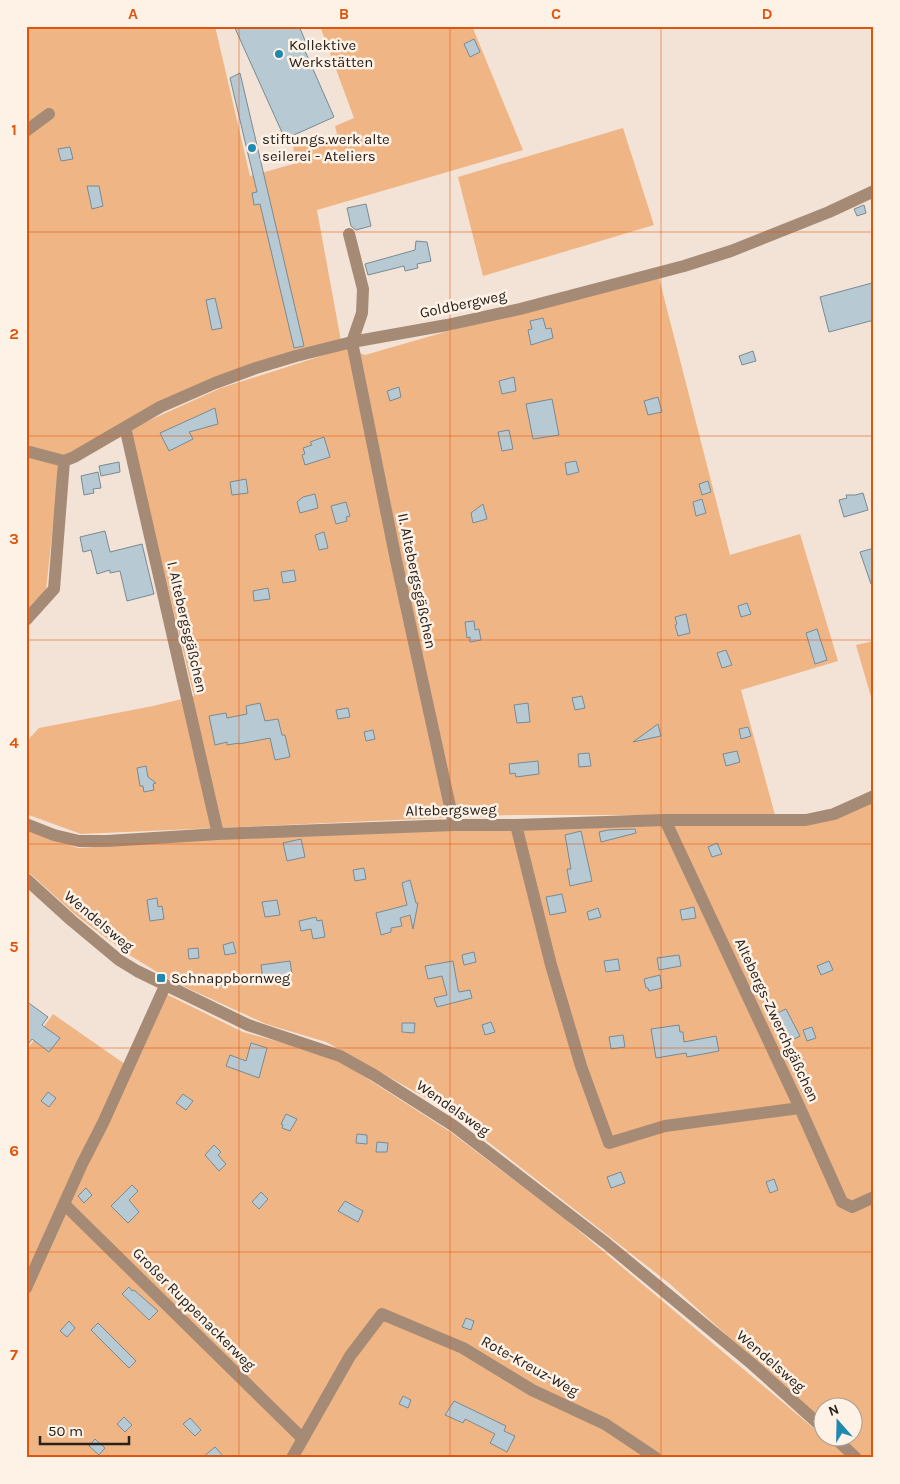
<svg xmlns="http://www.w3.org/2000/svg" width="900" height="1484" font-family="Karla,sans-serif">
	<rect width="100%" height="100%" fill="#f3e3d6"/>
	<path fill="#f0b585" d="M26,26H215L250,176L297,163L293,147L337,134L335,126L354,118L320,26H472L523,150L317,210L341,341L257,365L61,458L26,447Z
		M623,128L654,225L483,276L458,177Z
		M659,278L730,555L800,534L838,661L741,690L775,815H512L81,834L26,814V742L39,728L153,706L194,696L130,429L221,388L346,348L365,355L483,321Z
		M26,454L57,462L58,480L46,590L26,613Z
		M874,641V707L856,645Z
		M874,802V1458H863L839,1437L852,1436V1406H822V1421L670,1284L446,1109L326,1042L266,1024L172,981L126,953L76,915L26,870V829L78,848L222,838L589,822L807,823Z
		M166,994L243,1032L318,1052L351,1068L452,1133L565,1219L849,1458H26V1051L53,1014L132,1069Z"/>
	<path fill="#b7cad4" stroke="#788a93" d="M234,26H299L309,50L305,51L334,117L285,139Z
		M474,39L480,52L470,57L464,44Z
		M240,73L304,346L294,348L260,204L254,205L252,193L257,192L230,78Z
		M70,147L73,159L61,161L58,149Z
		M87,186H99L103,206L92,209Z
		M366,204L371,226L356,230L351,226L347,208Z
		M864,205L866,213L857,216L854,209Z
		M416,241L427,242L431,261L417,264L418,268L405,271L404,266L368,275L365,264L415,250Z
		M872,283L874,289V320L829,332L820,297Z
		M215,298L222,328L212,330L206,300Z
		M543,318L546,329L551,328L553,338L531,345L528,330L532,329L530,321Z
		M753,351L756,361L742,365L739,356Z
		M514,377L516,391L502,394L499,381Z
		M399,387L401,397L390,401L387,391Z
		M658,397L662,412L648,415L644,401Z
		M552,399L559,435L533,439L526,404Z
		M215,408L218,424L189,432L193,439L169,451L160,433Z
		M509,430L513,449L502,451L498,432Z
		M324,437L330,457L305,465L302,455L305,454L303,448L312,445L310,442Z
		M576,461L579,472L567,475L565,463Z
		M119,462L120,472L101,476L99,466Z
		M98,472L101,488L93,489L94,493L84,495L81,476Z
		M246,479L248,493L232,495L230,482Z
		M708,481L711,492L702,495L699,484Z
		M863,493L868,510L844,517L839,500L847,498L846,495H855Z
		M315,494L318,508L300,513L297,502L303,497Z
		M702,499L706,513L696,516L693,502Z
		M346,502L350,516L346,517L347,521L336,524L331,506Z
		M483,504L487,519L473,523L471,513Z
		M105,531L110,552L142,544L154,594L127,601L120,571L110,573V570L97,574L91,550L83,552L80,537Z
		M324,532L328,548L319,550L315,535Z
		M874,548V583L871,584L860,552Z
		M294,570L296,581L283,583L281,572Z
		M268,588L270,599L254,601L253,591Z
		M747,603L751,614L741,617L738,606Z
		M686,614L690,633L678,636L675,625L677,624L675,617Z
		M474,621L475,630L479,629L481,640L470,642V637L467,638L465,622Z
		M817,629L827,660L815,664L806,633Z
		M726,650L732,665L722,668L717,653Z
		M582,696L585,708L575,710L572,698Z
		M260,703L265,721L278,719L282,735H285L290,757L275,760L270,738L239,744V743L227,745V742L215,745L209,716L226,713L227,718L247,714L246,706Z
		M528,703L530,722L517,723L514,705Z
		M348,708L350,717L338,719L336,710Z
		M658,724L661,736L633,742Z
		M748,727L751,736L741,739L739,729Z
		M373,730L375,739L366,741L364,732Z
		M737,751L740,762L726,766L723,754Z
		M589,753L591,766L579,767L578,754Z
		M538,761L539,774L516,777L515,773L510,774L509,764Z
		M146,766L148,777L156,783L153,784L154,790L144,792L143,786H140L137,768Z
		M635,829L636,833L601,842L599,832L608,830Z
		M581,831L592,881L570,886L567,869H571L565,835Z
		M301,839L305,857L287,861L283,843Z
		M717,843L722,854L712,857L708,847Z
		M364,868L366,879L355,881L353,870Z
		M410,880L416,903H418L413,929L410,915L400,918L402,926L391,928V932L381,935L376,913L407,905L402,883Z
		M562,894L566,912L550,915L546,897Z
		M157,898L158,907L162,906L164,919L150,921L147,900Z
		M277,900L280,915L265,917L262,902Z
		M694,907L696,918L682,920L680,910Z
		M598,908L601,917L589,920L587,912Z
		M316,917L317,921L322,920L325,937L313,939L311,929L301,931L299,921Z
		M233,942L236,953L225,955L223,945Z
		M198,948L199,958L189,959L188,949Z
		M474,952L476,962L464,965L462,955Z
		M679,955L681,966L659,970L657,958Z
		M618,959L620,970L606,972L604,961Z
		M290,961L292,974L263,979L261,965Z
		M453,961L458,989L459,992L470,990L472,998L437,1007L434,998L447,995L442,976L428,979L425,966Z
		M829,961L833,970L821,975L817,966Z
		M660,975L662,988L649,991L648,988H646L644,979Z
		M26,1001L48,1017L42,1025L60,1038L49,1052L32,1039L26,1047Z
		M786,1009L800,1036L784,1044L771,1016Z
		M491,1022L495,1032L485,1035L482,1025Z
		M402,1023H415L414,1033L402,1032Z
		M679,1025L680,1032H683L684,1042L716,1036L719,1051L687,1057L686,1053L656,1058L651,1029Z
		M812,1027L816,1038L807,1041L803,1030Z
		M623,1035L625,1047L611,1049L609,1037Z
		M251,1043L267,1048L259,1078L226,1066L230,1055L246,1061Z
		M48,1092L56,1098L49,1107L41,1101Z
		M183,1094L193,1101L186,1110L176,1103Z
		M286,1114L297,1119L290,1131L282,1128L283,1125L281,1124Z
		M357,1134L367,1135V1144L356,1143Z
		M377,1142L388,1143L387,1152H376Z
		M214,1145L221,1152L218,1155L226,1164L219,1171L205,1155Z
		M621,1172L625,1183L611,1188L607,1177Z
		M774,1179L778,1190L770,1193L766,1182Z
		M132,1185L138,1191L129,1200L139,1212L128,1223L111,1206Z
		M86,1188L92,1195L84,1203L78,1196Z
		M261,1192L268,1199L259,1209L252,1202Z
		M345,1201L363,1211L358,1222L338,1211Z
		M129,1287L132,1291L134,1290L158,1311L149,1320L122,1294Z
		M466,1318L474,1321L471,1330L462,1327Z
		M69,1321L75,1328L67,1337L60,1331Z
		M98,1323L136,1361L129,1368L91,1330Z
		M403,1396L411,1400L408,1408L399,1404Z
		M454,1401L506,1426L504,1431L515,1436L507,1452L490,1443L495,1434L465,1419L463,1423L445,1415Z
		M124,1417L132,1425L125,1432L117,1424Z
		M190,1418L201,1430L195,1436L183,1424Z
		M95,1439L105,1448L99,1455L89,1446Z
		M215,1447L225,1458H202Z"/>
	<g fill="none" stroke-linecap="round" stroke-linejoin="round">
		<path stroke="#a58a76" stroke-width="12" d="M26,131L49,114
			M349,234L363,289L362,313L352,342L396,560L454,825
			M125,427L218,834
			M26,451L64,461
			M64,461L74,457L160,407L215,383L256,368L296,356L352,342L447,325L520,309L684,266L731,251L829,212L874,191
			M26,620L54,589L64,461
			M665,820L800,1108L842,1202L852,1207L874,1197
			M26,824L54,835L79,841H107L218,834L454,825H516L665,820H806L834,814L874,796
			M516,825L551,965L581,1066L609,1143L665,1126L800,1108
			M26,879L71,920L119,960L137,971L248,1025L340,1056L374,1075L454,1126L607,1244L752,1364L822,1427
			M64,1204L302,1438
			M26,1288L82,1164L103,1123L165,986
			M833,1436L856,1458
			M292,1458L350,1356L382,1314L463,1348L532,1390L605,1424L656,1458"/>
	</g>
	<path fill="none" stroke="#de560d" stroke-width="1" stroke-opacity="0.55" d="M239,26V1458M450,26V1458M661,26V1458M26,232H874M26,436H874M26,640H874M26,844H874M26,1048H874M26,1252H874"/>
	<g fill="#2189b1" stroke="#fef1e6" stroke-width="2">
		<circle cx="279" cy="54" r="5"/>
		<circle cx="252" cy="148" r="5"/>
		<rect x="156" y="973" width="10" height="10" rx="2.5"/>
	</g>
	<g text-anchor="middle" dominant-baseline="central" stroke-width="5" stroke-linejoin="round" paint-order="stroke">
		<g font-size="15" fill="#28221d" stroke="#fef1e6" text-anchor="start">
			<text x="289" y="45">Kollektive<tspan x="289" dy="17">Werkstätten</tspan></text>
			<text x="262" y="139">stiftungs.werk alte<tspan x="262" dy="17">seilerei - Ateliers</tspan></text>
			<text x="171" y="978">Schnappbornweg</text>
		</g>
		<g font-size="15" fill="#28221d" stroke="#fef1e6">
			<text transform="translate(463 304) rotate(-12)">Goldbergweg</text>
			<text transform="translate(417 581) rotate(78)">II. Altebergsgäßchen</text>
			<text transform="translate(187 627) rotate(77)">I. Altebergsgäßchen</text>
			<text transform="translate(451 810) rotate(-1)">Altebergsweg</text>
			<text transform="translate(99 921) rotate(40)">Wendelsweg</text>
			<text transform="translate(777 1020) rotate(65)">Altebergs-Zwerchgäßchen</text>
			<text transform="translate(453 1108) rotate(35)">Wendelsweg</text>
			<text transform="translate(194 1309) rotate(45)">Großer Ruppenackerweg</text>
			<text transform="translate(771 1361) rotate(41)">Wendelsweg</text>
			<text transform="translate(530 1366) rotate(29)">Rote-Kreuz-Weg</text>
		</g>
	</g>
	<rect width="900" height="1484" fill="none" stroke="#fef1e6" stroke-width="55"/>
	<g transform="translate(838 1422) rotate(340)"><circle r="24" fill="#fef1e6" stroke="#a89e96"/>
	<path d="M0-4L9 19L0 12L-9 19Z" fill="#2189b1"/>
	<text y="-8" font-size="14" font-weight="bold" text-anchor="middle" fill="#28221d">N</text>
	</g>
	<path d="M40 1436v8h89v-8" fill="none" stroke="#28221d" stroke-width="2.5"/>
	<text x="48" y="1436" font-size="15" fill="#28221d" stroke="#fef1e6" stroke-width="4" paint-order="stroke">50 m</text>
	<rect x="28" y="28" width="844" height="1428" fill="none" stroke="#de560d" stroke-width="2"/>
	<g font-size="16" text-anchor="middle" font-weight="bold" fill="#de560d">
		<text x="133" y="19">A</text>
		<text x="344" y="19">B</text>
		<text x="556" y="19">C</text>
		<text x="767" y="19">D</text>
		<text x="14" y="135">1</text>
		<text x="14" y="339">2</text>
		<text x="14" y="544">3</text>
		<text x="14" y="748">4</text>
		<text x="14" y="952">5</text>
		<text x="14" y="1156">6</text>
		<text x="14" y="1360">7</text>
	</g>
</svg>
